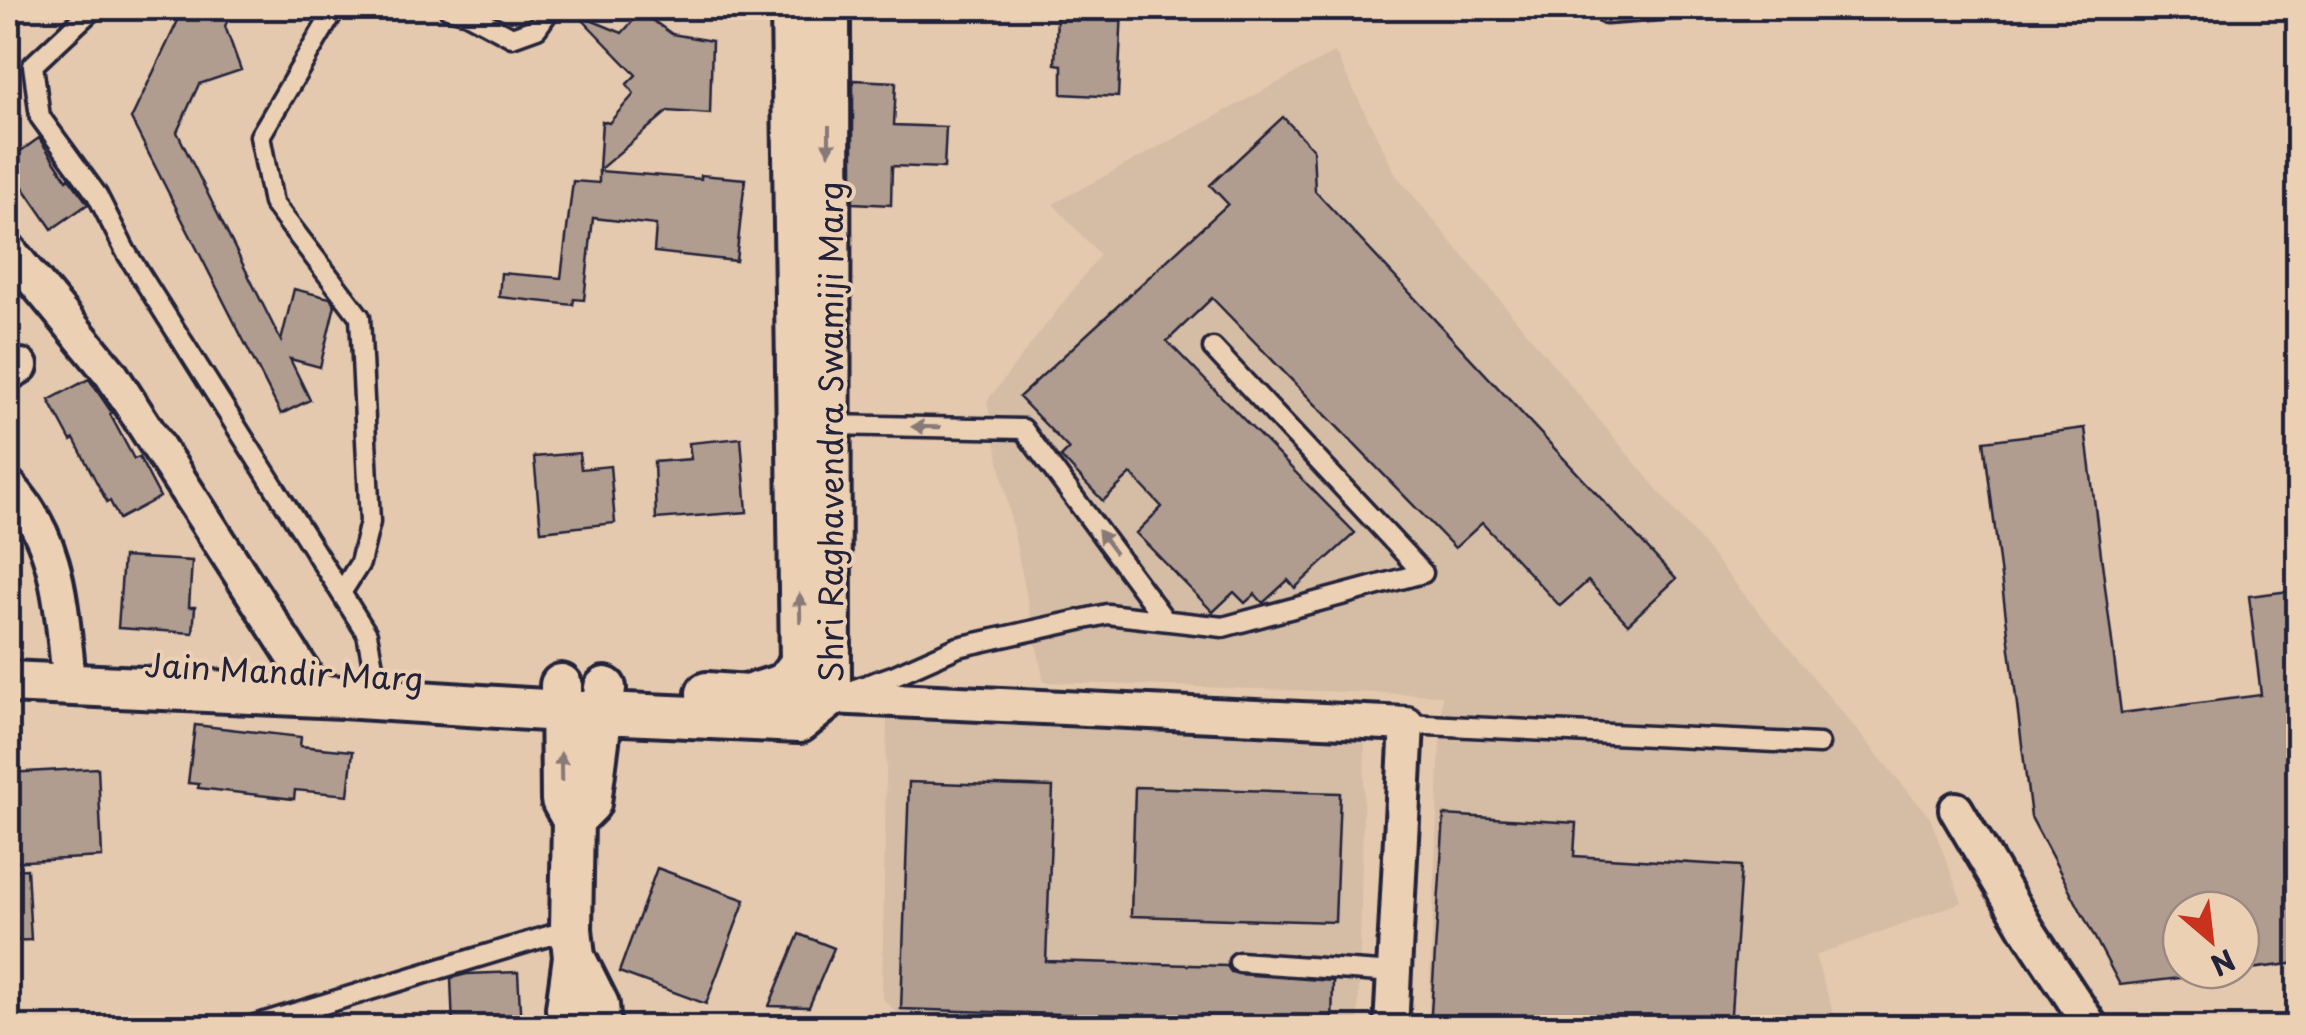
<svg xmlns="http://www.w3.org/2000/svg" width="2306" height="1035" font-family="'Playpen Sans',sans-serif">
	<rect width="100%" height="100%" fill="#e4c9ae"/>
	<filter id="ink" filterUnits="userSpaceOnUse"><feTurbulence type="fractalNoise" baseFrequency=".01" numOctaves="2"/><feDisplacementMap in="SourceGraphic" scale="20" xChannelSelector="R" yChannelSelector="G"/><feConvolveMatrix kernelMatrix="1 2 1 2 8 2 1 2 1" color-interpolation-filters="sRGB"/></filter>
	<g filter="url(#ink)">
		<path fill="#d5bca5" d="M1335,52L1396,175L1930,818L1962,902L1815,956L1838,1027H1428L1442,695L1044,682L987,401L1100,255L1053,204Z
			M887,719L1365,741L1358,1027H911L882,998Z"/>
		<path fill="#b19d90" stroke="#22223b" stroke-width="2.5" d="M184,8H234L225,26L241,70L199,84L177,132L281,341L294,289L330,298L335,305L320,367L290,359L310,400L281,414L131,119Z
			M1065,8H1122L1118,97L1062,94V65L1055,64L1057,16H1065Z
			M641,12L672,34L712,41L710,114L668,111L599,170L602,121L609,123L634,94L627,84L636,75L578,15L622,33Z
			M853,80L896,82L894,125L946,127L944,168L892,166L891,205L853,203Z
			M1283,117L1313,149L1315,191L1676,579L1628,624L1588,581L1560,606L1482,523L1455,548L1212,298L1167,341L1355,533L1295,588L1288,580L1263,603L1255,594L1245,603L1234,592L1213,612L1136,533L1162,507L1131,474L1103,501L1061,457L1069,449L1019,397L1228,204L1210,185Z
			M39,138L67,180L69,178L88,204L52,229L8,165V160Z
			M599,171L701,179V175L745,179L736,261L654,252L656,225L593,218L584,300L574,299L573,305L499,297L501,273L561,278L573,181L599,183Z
			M89,379L112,413L110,414L134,459L139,457L160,497L119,519L110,501L107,502L74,439L71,441L49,400Z
			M2085,428L2121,713L2261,695L2249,596L2298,590V963L2241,970V910H2181V978L2120,985L2031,817L1984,441Z
			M741,438L747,512L656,519L654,462L691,459L689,443Z
			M579,453L581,469L610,466L615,523L541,531L534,457Z
			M123,557L192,561L189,607H195L193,633L118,628Z
			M195,725L301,737L300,746L353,751L348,795L295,790L294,799L198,788L199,784L188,783Z
			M98,768L102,857L8,862V773Z
			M909,782L1053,787L1046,961L1227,966L1231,972L1238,974L1333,981L1332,1028H1086L1087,1015L901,1009Z
			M1135,787L1340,793L1335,922L1131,916Z
			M1444,815L1576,823L1574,856L1741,866L1730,1028H1430Z
			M657,868L745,900L706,1004L619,972Z
			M27,869L31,940L8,941V870Z
			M799,934L834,948L809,1007L769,1006Z
			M518,972L521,1028H453L451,978L467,974Z"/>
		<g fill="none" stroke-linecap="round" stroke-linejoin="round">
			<defs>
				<path id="service" d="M94,8L33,65L40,117L97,195L126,252L367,634L375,676
					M339,8L335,9L260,136L273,203L360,317L370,522L360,563L341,593
					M448,8L467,13L512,37L537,28L551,8
					M1606,14L1687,8
					M830,425L1023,429L1165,620
					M852,690L895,675L958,647L1107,614L1223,627L1423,573L1213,348
					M1407,724L1819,744
					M1239,962L1394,973
					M245,1028L571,929"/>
				<path id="minor" d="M8,249L111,374L303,671
					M8,374L21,366
					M8,485C56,536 60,594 67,660
					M809,690L830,697L1407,724L1391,1028
					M1956,809L2027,929L2092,1028"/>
				<path id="tertiary" d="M8,682L342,697L560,711L799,722L830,697L829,8
					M561,685L562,800L573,820L571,929L574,957L567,1008L569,1028
					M707,693L747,696L785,684L801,663L792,8
					M573,820L590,803L605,688
					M574,957L598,1005L600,1028"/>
			</defs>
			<use href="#service" stroke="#22223b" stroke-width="25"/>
			<use href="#minor" stroke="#22223b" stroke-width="40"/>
			<use href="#tertiary" stroke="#22223b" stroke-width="48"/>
			<use href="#service" stroke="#ecd0b3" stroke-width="18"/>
			<use href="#minor" stroke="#ecd0b3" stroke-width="32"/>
			<use href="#tertiary" stroke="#ecd0b3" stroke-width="40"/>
		</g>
		<defs><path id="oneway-solid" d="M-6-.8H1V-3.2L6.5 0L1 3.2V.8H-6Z" transform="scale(2.5)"/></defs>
		<g fill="#877977">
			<use href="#oneway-solid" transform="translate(829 140) rotate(90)"/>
			<use href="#oneway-solid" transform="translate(926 427) rotate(-179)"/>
			<use href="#oneway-solid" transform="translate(1107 542) rotate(-127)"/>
			<use href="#oneway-solid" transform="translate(800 608) rotate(-91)"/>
			<use href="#oneway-solid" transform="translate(561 767) rotate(-91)"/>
		</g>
	</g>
	<g text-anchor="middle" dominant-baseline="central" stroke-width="8" stroke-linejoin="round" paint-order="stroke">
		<g font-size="32" fill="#22223b" stroke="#ecd0b3">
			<text transform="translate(830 432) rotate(-90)">Shri Raghavendra Swamiji Marg</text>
			<text transform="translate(284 671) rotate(3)">Jain Mandir Marg</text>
		</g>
	</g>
	<rect width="2306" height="1035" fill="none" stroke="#ecd0b3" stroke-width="40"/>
	<rect x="20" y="20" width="2266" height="995" fill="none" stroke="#22223b" stroke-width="4" filter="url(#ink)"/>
	<g transform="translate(2211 940) rotate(152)"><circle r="48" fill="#ecd0b3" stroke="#9b8a83" stroke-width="2.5"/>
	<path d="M0-8L18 38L0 25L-18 38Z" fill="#c8321e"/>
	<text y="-15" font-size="28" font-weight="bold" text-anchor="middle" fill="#22223b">N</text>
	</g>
</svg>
